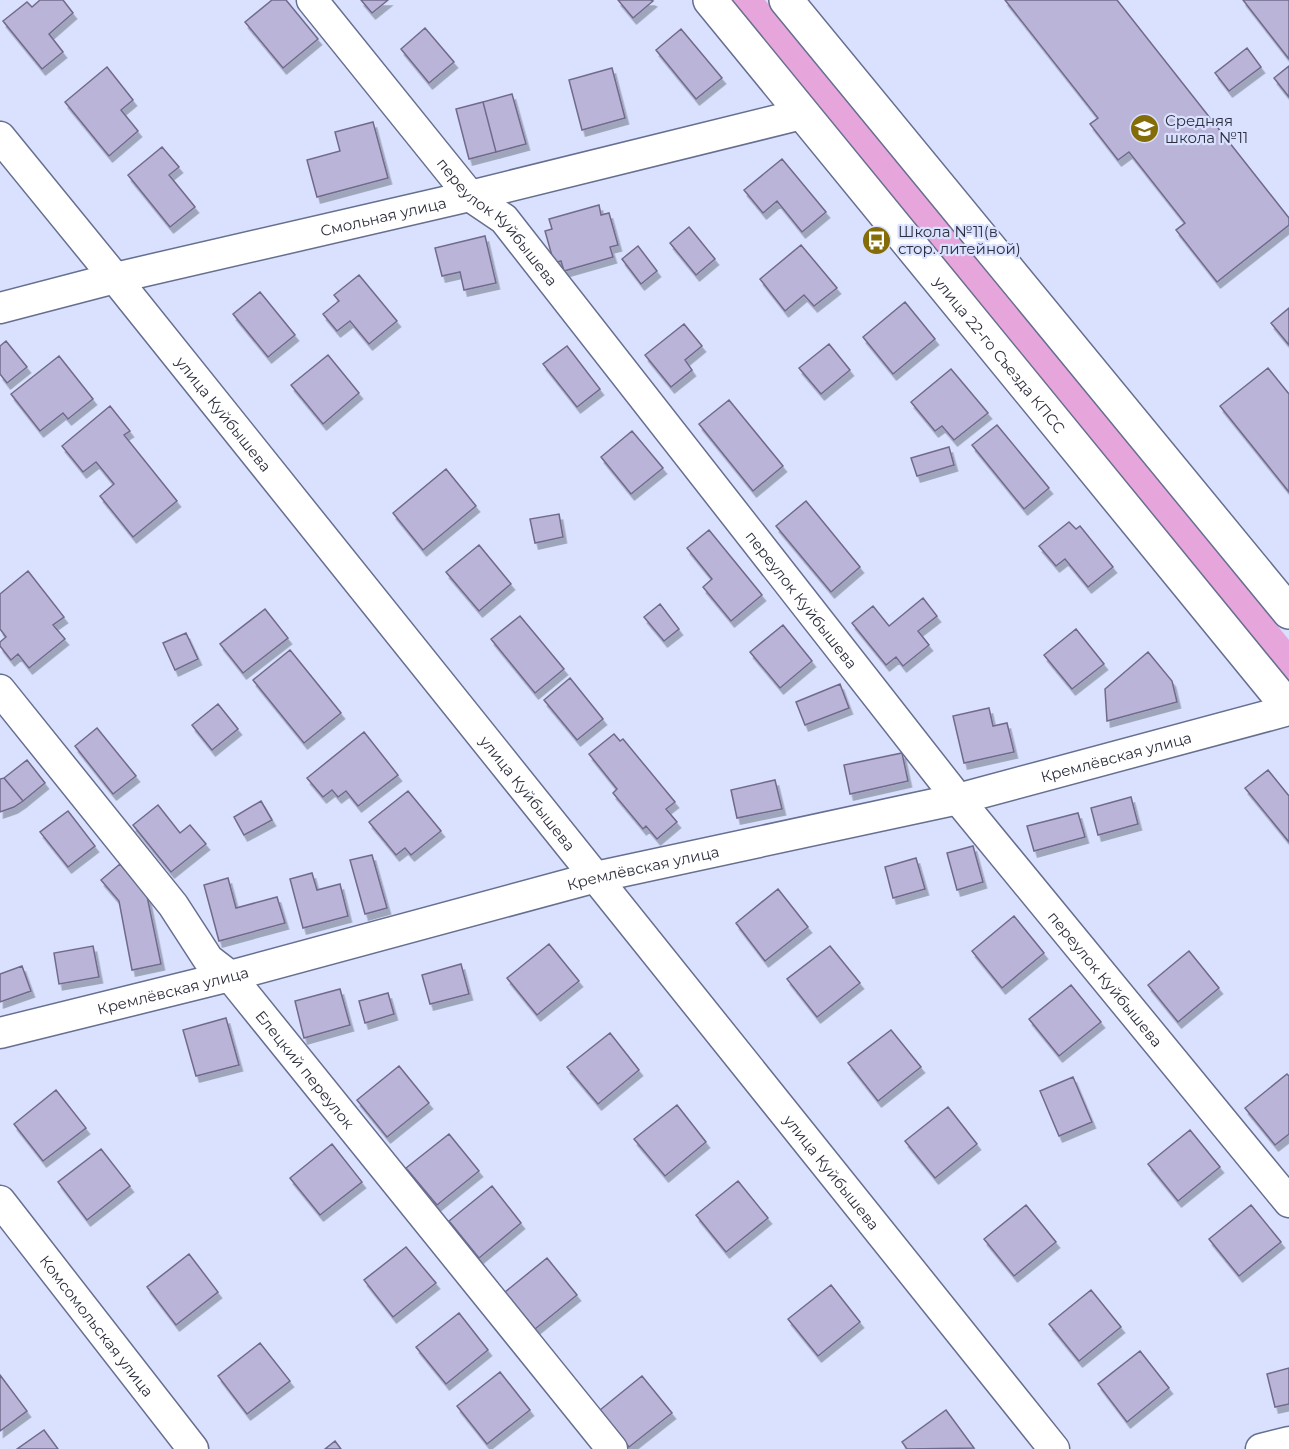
<svg xmlns="http://www.w3.org/2000/svg" width="1289" height="1449" font-family="Montserrat,sans-serif">
	<defs>
		<filter id="shadow"><feDropShadow dx="3.5" dy="6" stdDeviation="0" flood-color="#0004"/></filter>
	</defs>
	<rect width="100%" height="100%" fill="#d9e1fe"/>
	<path fill="#e7a6db" d="M725,0H765L1289,640V690Z"/>
	<path fill="#bab4d8" stroke="#716b8c" stroke-width="1.5" filter="url(#shadow)" d="M40,0H63L73,13L49,34L63,52L42,69L3,21L27,2L32,7Z
		M272,0H286L318,39L283,68L245,22Z
		M361,0H388L372,13Z
		M618,0H651L653,1L633,18Z
		M1005,0H1117L1289,218V225L1217,282L1176,230L1185,223L1129,152L1118,160L1090,124L1098,118Z
		M1243,0H1289V59Z
		M425,28L454,62L429,83L401,49Z
		M681,29L722,78L696,99L656,50Z
		M1247,48L1261,67L1229,91L1215,73Z
		M1289,66V97L1274,78Z
		M107,67L133,100L121,110L138,131L109,156L65,102Z
		M612,68L625,118L582,130L569,80Z
		M512,94L526,144L496,152L483,102Z
		M483,102L496,152L469,159L456,109Z
		M373,122L388,178L317,197L307,160L340,151L335,132Z
		M162,147L179,167L169,175L195,207L170,227L128,175Z
		M782,159L826,212L802,232L777,201L763,213L744,190Z
		M599,205L601,215L609,213L618,245L610,247L613,257L564,271L561,261L554,263L545,231L552,229L549,219Z
		M689,227L715,259L696,275L670,243Z
		M485,236L496,283L464,290L460,272L442,276L435,248Z
		M801,245L837,288L814,306L804,295L785,311L760,279Z
		M638,246L657,271L641,284L622,259Z
		M359,275L397,321L369,344L350,321L337,331L323,314L339,301L334,295Z
		M260,292L295,335L268,357L233,314Z
		M905,302L935,339L893,374L863,337Z
		M1289,308V345L1271,323Z
		M684,324L702,346L685,360L692,370L671,387L645,355Z
		M6,341L27,367L7,383L0,374V346Z
		M829,344L850,370L821,394L799,368Z
		M567,346L600,389L577,407L543,364Z
		M328,355L359,393L323,424L291,385Z
		M59,356L93,399L68,419L63,413L40,431L11,394Z
		M1268,368L1289,394V492L1220,406Z
		M951,369L988,413L954,440L942,426L935,431L911,402Z
		M729,400L783,466L753,491L699,424Z
		M110,406L130,431L124,435L177,501L133,537L100,496L114,484L96,462L83,472L62,446Z
		M997,425L1049,488L1024,509L972,445Z
		M632,431L663,468L631,494L601,457Z
		M949,447L954,465L917,476L911,458Z
		M446,469L476,506L423,550L393,513Z
		M806,501L860,567L831,592L776,526Z
		M559,514L563,537L535,543L530,519Z
		M1069,522L1076,529L1080,526L1113,567L1088,587L1065,559L1056,566L1039,546Z
		M709,530L762,595L731,621L703,587L712,579L687,548Z
		M479,545L511,584L479,611L446,572Z
		M28,571L64,617L53,625L65,639L29,668L18,654L11,660L0,646V642L6,637L0,629V594Z
		M923,598L937,616L918,631L929,645L903,666L896,657L886,665L852,623L873,606L889,626Z
		M660,604L679,629L664,641L644,617Z
		M265,609L288,638L243,673L220,644Z
		M520,616L564,669L535,693L491,639Z
		M783,625L812,661L780,688L750,652Z
		M1076,629L1104,664L1072,689L1044,655Z
		M186,633L198,659L175,670L163,643Z
		M290,650L341,713L304,743L253,680Z
		M1148,652L1172,681L1177,702L1107,721L1105,689Z
		M570,678L603,719L577,740L544,700Z
		M840,684L849,708L805,725L796,702Z
		M218,704L238,729L212,750L192,725Z
		M989,708L993,726L1007,723L1014,752L964,763L953,716Z
		M97,728L136,776L113,794L75,746Z
		M364,732L398,775L358,806L346,791L338,797L332,790L323,797L307,778Z
		M614,734L620,741L623,739L675,802L666,809L677,822L657,839L646,826L643,829L613,793L617,789L589,754Z
		M902,753L908,781L850,794L844,765Z
		M27,760L45,783L23,801L4,778Z
		M1268,770L1289,796V842L1245,788Z
		M4,778L23,801L14,807L0,812V779Z
		M775,780L782,809L737,818L731,790Z
		M408,791L441,831L411,855L405,848L396,855L369,822Z
		M1131,797L1138,824L1098,835L1091,808Z
		M261,801L272,820L244,835L234,817Z
		M158,805L180,833L190,825L206,844L171,872L133,825Z
		M68,811L95,846L68,867L40,832Z
		M1078,813L1085,837L1034,851L1027,826Z
		M973,846L983,882L957,890L947,853Z
		M372,855L387,908L365,914L350,860Z
		M916,858L925,889L893,898L885,867Z
		M120,864L147,896L161,964L132,970L119,901L101,880Z
		M312,873L317,890L340,884L348,916L303,928L290,879Z
		M228,878L236,908L277,897L285,923L219,941L204,885Z
		M778,889L808,927L765,961L736,923Z
		M1014,916L1044,953L1002,988L972,951Z
		M549,944L579,981L537,1015L507,978Z
		M93,946L99,977L59,984L54,953Z
		M830,946L860,983L817,1017L787,979Z
		M1189,951L1219,988L1178,1022L1148,985Z
		M461,964L469,994L430,1004L422,975Z
		M22,966L31,991L0,1002V974Z
		M1071,985L1101,1022L1059,1056L1029,1019Z
		M340,989L350,1025L304,1038L295,1001Z
		M388,993L394,1014L365,1023L359,1001Z
		M226,1018L239,1065L196,1076L183,1030Z
		M891,1030L921,1067L878,1101L848,1063Z
		M610,1033L639,1070L598,1104L567,1067Z
		M399,1066L429,1103L387,1137L357,1100Z
		M1287,1074L1289,1076V1134L1275,1145L1245,1108Z
		M1073,1077L1092,1122L1059,1136L1040,1091Z
		M56,1090L86,1128L43,1161L14,1124Z
		M677,1105L706,1142L665,1176L634,1139Z
		M948,1107L977,1144L935,1178L905,1141Z
		M1190,1130L1220,1167L1178,1201L1148,1164Z
		M449,1134L479,1171L437,1205L406,1168Z
		M332,1144L362,1182L320,1215L290,1178Z
		M101,1149L130,1186L87,1220L58,1182Z
		M738,1181L768,1218L726,1252L696,1215Z
		M492,1186L521,1223L479,1258L449,1221Z
		M1026,1205L1056,1242L1014,1276L984,1239Z
		M1251,1205L1281,1242L1239,1276L1209,1239Z
		M406,1247L436,1283L393,1317L364,1280Z
		M189,1254L218,1292L176,1325L147,1287Z
		M547,1258L577,1295L535,1329L505,1292Z
		M831,1285L860,1322L818,1356L788,1319Z
		M1091,1290L1121,1327L1079,1361L1049,1324Z
		M459,1313L488,1350L446,1384L416,1347Z
		M260,1343L290,1381L247,1414L218,1376Z
		M1140,1351L1169,1388L1127,1422L1098,1384Z
		M1289,1368V1404L1275,1407L1267,1374Z
		M500,1372L530,1410L487,1444L457,1406Z
		M0,1375L27,1411L0,1431Z
		M642,1376L672,1413L629,1447L600,1410Z
		M946,1410L974,1448L907,1449L902,1442Z
		M44,1430L58,1449H17Z
		M335,1441L341,1449H325Z"/>
	<g fill="none" stroke-linecap="round" stroke-linejoin="round">
		<defs>
			<g id="minor">
				<path id="s1" d="M312,0L470,196L504,219L958,799L1289,1202"/>
				<path id="s2" d="M0,137L115,278L1054,1449"/>
				<path id="s3" d="M0,308L115,278L470,196L802,114"/>
				<path id="s4" d="M0,690L173,905L208,959L230,976L612,1449"/>
				<path id="s5" d="M0,1033L230,976L596,877L958,799L1289,710"/>
				<path id="s6" d="M0,1201L193,1449"/>
				<path d="M1261,1449L1289,1442"/>
			</g>
			<g id="major">
				<path id="s7" d="M710,0L1289,708"/>
				<path d="M786,0L1289,612"/>
			</g>
		</defs>
		<use href="#minor" stroke="#676f90" stroke-width="33"/>
		<use href="#major" stroke="#676f90" stroke-width="36"/>
		<use href="#minor" stroke="#fff" stroke-width="30"/>
		<use href="#major" stroke="#fff" stroke-width="33"/>
	</g>
	<defs>
		<symbol id="school-disc" viewBox="-11 -11 22 22"><circle r="9.5" fill="#846c09" stroke="#d9e1fe"/><path d="M0-5L7-2L0 1L-7-2ZM-4 1L0 2.5L4 1V4Q0 6-4 4Z" fill="#fff"/></symbol>
		<symbol id="bus-disc" viewBox="-11 -11 22 22"><circle r="9.5" fill="#846c09" stroke="#d9e1fe"/><path d="M-5-6H5V4H4V6H2V4H-2V6H-4V4H-5ZM-3.5-4V0h7V-4ZM-3.5 1.2v1.5H-2V1.2ZM2 1.2v1.5H3.5V1.2Z" fill="#fff"/></symbol>
	</defs>
	<g fill-rule="evenodd">
		<use href="#school-disc" x="1128" y="112" width="33" height="33"/>
		<use href="#bus-disc" x="860" y="224" width="33" height="33"/>
	</g>
	<g text-anchor="middle" dominant-baseline="central" stroke-width="4.5" stroke-linejoin="round" paint-order="stroke">
		<g font-size="15" fill="#2c2f3d" stroke="#d9e1fe" text-anchor="start">
			<text x="1165" y="120">Средняя<tspan x="1165" dy="17">школа №11</tspan></text>
			<text x="898" y="231">Школа №11(в<tspan x="898" dy="17">стор. литейной)</tspan></text>
		</g>
		<g font-size="15" fill="#2c2f3d" stroke="#d9e1fe">
			<text stroke="none"><textPath href="#s3" startOffset="394">Смольная улица</textPath></text>
			<text stroke="none"><textPath href="#s1" startOffset="290">переулок Куйбышева</textPath></text>
			<text stroke="none"><textPath href="#s7" startOffset="458">улица 22-го Съезда КПСС</textPath></text>
			<text stroke="none"><textPath href="#s2" startOffset="356">улица Куйбышева</textPath></text>
			<text stroke="none"><textPath href="#s1" startOffset="776">переулок Куйбышева</textPath></text>
			<text stroke="none"><textPath href="#s5" startOffset="1150">Кремлёвская улица</textPath></text>
			<text stroke="none"><textPath href="#s2" startOffset="842">улица Куйбышева</textPath></text>
			<text stroke="none"><textPath href="#s5" startOffset="664">Кремлёвская улица</textPath></text>
			<text stroke="none"><textPath href="#s1" startOffset="1262">переулок Куйбышева</textPath></text>
			<text stroke="none"><textPath href="#s5" startOffset="178">Кремлёвская улица</textPath></text>
			<text stroke="none"><textPath href="#s4" startOffset="488">Елецкий переулок</textPath></text>
			<text stroke="none"><textPath href="#s2" startOffset="1328">улица Куйбышева</textPath></text>
			<text stroke="none"><textPath href="#s6" startOffset="158">Комсомольская улица</textPath></text>
		</g>
	</g>
</svg>
